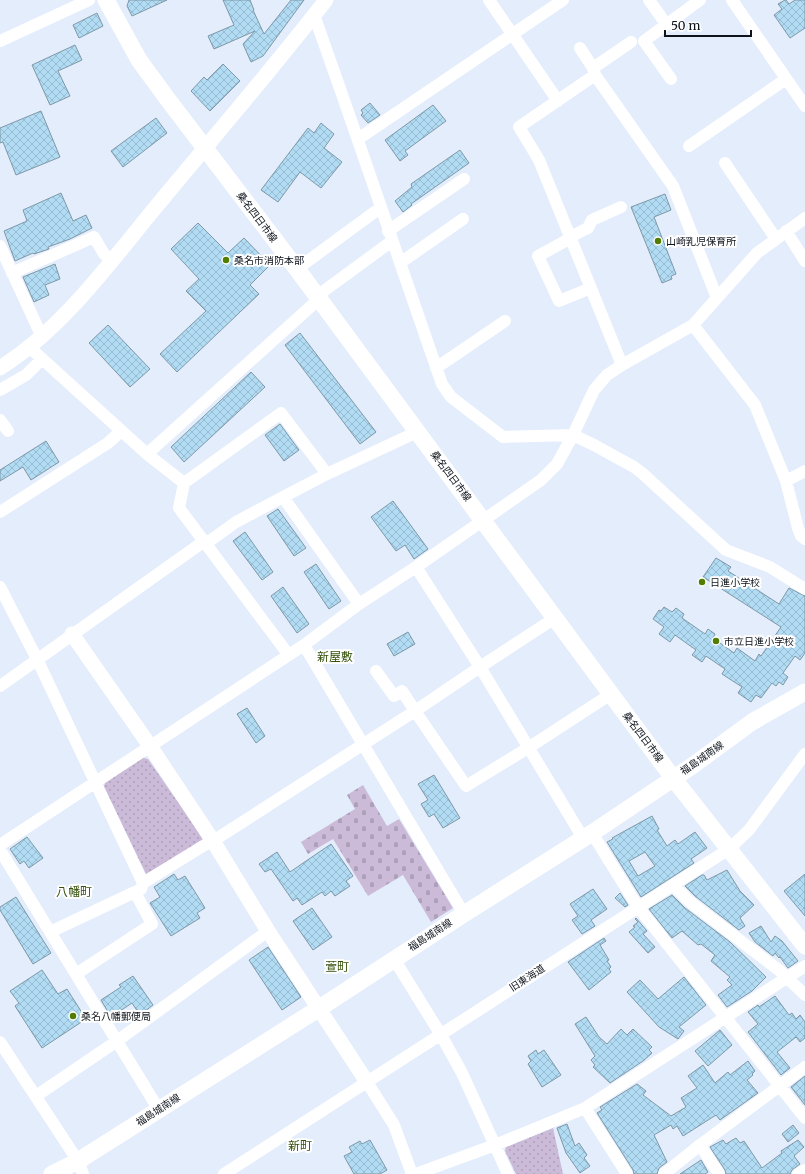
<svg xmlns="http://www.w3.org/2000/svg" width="805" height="1174" font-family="Merriweather,'Noto Sans JP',serif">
	<defs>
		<pattern id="green-dots" width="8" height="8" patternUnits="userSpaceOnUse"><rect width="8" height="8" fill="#cbbbd8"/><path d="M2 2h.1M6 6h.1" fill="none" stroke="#ada0b9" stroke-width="1.8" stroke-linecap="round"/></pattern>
		<pattern id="cemetery-stones" width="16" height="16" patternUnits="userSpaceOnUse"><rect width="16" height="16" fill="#cbbbd8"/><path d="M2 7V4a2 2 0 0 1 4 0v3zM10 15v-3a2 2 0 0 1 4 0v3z" fill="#ada0b9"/></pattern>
		<pattern id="building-cross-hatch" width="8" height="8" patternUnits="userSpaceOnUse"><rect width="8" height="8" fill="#b1dcf4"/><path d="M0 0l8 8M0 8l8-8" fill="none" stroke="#97bcd1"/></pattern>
	</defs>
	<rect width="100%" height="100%" fill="#e4edfc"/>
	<path fill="url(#green-dots)" d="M141,757L148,759L203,838L201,843L146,874L104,787L105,782Z
		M553,1128L563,1174H516L505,1151L506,1147Z"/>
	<path fill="url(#cemetery-stones)" d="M363,785L387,826L399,819L453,908L431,922L403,875L368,896L333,839L308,854L301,842L355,809L347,795Z"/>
	<path fill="url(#building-cross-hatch)" stroke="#7e98a7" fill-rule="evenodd" d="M129,0H167L132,16L127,6Z
		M223,0H250L254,10H253L264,34L291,0H304L263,56L251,62L243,44L255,31L214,49L208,36L234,25Z
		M785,0H786L789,4L795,0H805V28L790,38L774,15L782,9L778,4Z
		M97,13L103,26L79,38L73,25Z
		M75,45L82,60L58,71L70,96L50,105L32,65Z
		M223,64L240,81L210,111L191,91L204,77L207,80Z
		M370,103L380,115L368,123L361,115L363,113L361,110Z
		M433,105L446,121L405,151L408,155L400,161L385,140Z
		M41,111L60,157L16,175L3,142L0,143V128Z
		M156,118L167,133L123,167L111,151Z
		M321,123L334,134L324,148L342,162L321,188L300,172L278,202L261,190L308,128L314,133Z
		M460,150L469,163L411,204L412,205L403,212L395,201L412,187L411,184Z
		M61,193L73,221L86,215L92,228L70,239L48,247L49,249L34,254L33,253L15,261L4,231L27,221L23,210Z
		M665,194L671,210L654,217L676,274L671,276L672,279L662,283L631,207Z
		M198,223L228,253L244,238L270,265L250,285L259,294L177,372L160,354L206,311L186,291L199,279L171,249Z
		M55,264L60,279L45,285L49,295L34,302L23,277Z
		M108,325L150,369L130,387L89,343Z
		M300,333L376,432L360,444L285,345Z
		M251,372L265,387L184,462L171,447Z
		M280,424L299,450L284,461L265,435Z
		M46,441L59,462L31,480L23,467L0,481V470Z
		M393,501L428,549L414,559L405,545L396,551L371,517Z
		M278,509L306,548L294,556L267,516Z
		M245,532L273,572L262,580L233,541Z
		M716,558L731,567L728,571L779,604L789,588L805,596V653L800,660L795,656L783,673L788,677L783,685L779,682L776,686L772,683L761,698L756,695L751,702L738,693L742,687L722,674L725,669L706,656L702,662L692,655L696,650L675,635L670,642L659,634L664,627L653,619L659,610L661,611L664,607L672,612L676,608L684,614L682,618L705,634L708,629L715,634L713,638L734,653L737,648L755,661L759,654L761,656L781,627L703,577Z
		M316,564L341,601L329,609L304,572Z
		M283,587L309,624L297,633L271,596Z
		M408,632L415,644L394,656L387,644Z
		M247,708L265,736L256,743L237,714Z
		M434,775L460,818L443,828L434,814L429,817L421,804L428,800L418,784Z
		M652,816L659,829L657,830L667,846L675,840L678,844L695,832L707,848L691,859L694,863L641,897L607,842L613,839L612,838ZM645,852L655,866L638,876L629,861Z
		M27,837L43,858L29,868L24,861L20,864L10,849Z
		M331,844L353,876L346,881L350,886L335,896L331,891L325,896L322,892L302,905L297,898L293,901L271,869L265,872L259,864L277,852L290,872Z
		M727,870L740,891L754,905L740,918L745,926L739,930L695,896L685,886L702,875H704L707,880Z
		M174,874L178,880L185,876L205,908L197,913L200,918L171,936L150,903L160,897L154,887Z
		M805,874V916L784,891Z
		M593,889L607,909L591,920L595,926L582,934L572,920L578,916L570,904Z
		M620,893L628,905L625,907L615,898Z
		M672,895L685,908L730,942L766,977L752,991L727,1007L718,995L732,985L727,980L730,977L711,961L715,955L701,944L698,945L682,931L672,938L649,909Z
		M16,897L51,953L33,964L0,910V907Z
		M312,908L332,937L313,950L293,921Z
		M636,918L647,931L643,934L655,947L648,953L629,932L635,927L633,926L638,922L635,919Z
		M761,926L771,942L775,936L782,941L798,961L788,968L780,957L779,958L775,953L773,956L755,942L749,933Z
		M604,938L606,941L600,945L609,960L607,961L611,967L609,969L611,972L589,990L568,962Z
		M268,947L301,997L282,1010L249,960Z
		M42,970L58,994L67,989L86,1019L42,1048L15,1006L19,1003L10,991Z
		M133,976L153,1005L140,1015L132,1003L111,1017L101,1000L121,987L119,985Z
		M684,977L706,1005L679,1027L684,1031L678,1039L659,1027L627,992L640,980L658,999Z
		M775,996L789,1015L792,1013L796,1019L800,1015L805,1022V1038L800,1042L796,1037L777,1052L790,1068L781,1075L748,1032L758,1024L748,1012L758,1005L759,1007Z
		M586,1017L599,1037L607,1044L621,1029L627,1035L633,1029L652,1047L649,1050L652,1053L643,1061L610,1083L593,1067L595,1065L591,1060L595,1056L575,1024Z
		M720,1030L732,1045L708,1066L695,1051Z
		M536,1050L538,1054L544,1050L561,1075L542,1087L528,1064L531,1061L528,1056Z
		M748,1061L755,1071L752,1074L753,1075L747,1080L758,1093L720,1120L716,1115L683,1136L677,1126L673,1129L671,1125L654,1135L667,1162L659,1168L657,1174H634L633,1170L597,1113L602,1110L600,1107L637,1084L646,1091L643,1095L671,1116L686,1107L681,1098L697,1088L688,1076L703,1065L715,1083L728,1072L730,1075Z
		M805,1076V1105L791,1087Z
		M567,1124L575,1146L579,1143L587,1155L584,1158L590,1166L580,1173L566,1153L557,1128Z
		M793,1125L799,1133L788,1142L782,1134Z
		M736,1138L740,1143L744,1141L762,1168L782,1153L781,1151L798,1140L804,1147L794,1156L800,1164L792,1170L790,1174H726L725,1170L710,1147L723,1140L726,1144Z
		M370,1140L387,1170L380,1174H354L344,1156L352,1152L349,1147L360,1141L362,1144Z
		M701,1160L708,1172L705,1174H680Z"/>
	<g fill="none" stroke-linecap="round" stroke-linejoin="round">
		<path stroke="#fff" stroke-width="12" d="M489,0L558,101
			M649,0L666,24
			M732,0L805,106
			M314,15C358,138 399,261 442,384L451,397L503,437L573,435L594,445L634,467L642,473L726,550L770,567L805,589
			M0,41L89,0
			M580,48L593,68
			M595,75L673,186L717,298
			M671,79L644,41L700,0
			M358,139L563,0
			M689,146L786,79
			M725,163L776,239
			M388,231L464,179
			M786,231L805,261
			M570,237L588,228L592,220L621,207
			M571,238L538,256L559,301L591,288
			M0,246L42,337
			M400,263L463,219
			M297,269L380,208
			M12,273L94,237L104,254L112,260
			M317,296L392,241
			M693,325L755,405L786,481L798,528L801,536L805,539
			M29,347L147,454L319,299
			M622,365L539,160L519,127L595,75L593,68L631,42
			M436,368L505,321
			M0,390L26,375L42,359
			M0,420L8,431
			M147,454L184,483L281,413L327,474
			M786,481L805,471
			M184,483L179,508L288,654
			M283,497L359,604
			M0,512L108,443L121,431
			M416,567L480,667L583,838
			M0,587L37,659L143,883
			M304,645L464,914
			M376,671L394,696L402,691L415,711L466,786L528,748L611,694
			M0,686L203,542L211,540L236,522L283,497L327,474L417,432
			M592,833L638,907L805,1118
			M0,845L304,645L359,604L416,567L541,480L557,464L573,435L594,390L607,375L622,365L693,325L757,253L805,218
			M0,850L159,1110
			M673,885L690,902L780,971L805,995
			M50,932L135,892
			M394,959L441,1035L462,1073L508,1174
			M76,974L152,924L135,892L141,889L143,883L203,846L213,841L415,711L480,667L555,618
			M0,1042L78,1161L83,1174
			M367,1082L394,1125L412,1174
			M36,1096L117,1041L268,931
			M585,1108L627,1174
			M700,1145L719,1174
			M224,1174L729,849L749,830L805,754
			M416,1174L495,1145L585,1108L805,966
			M664,1174L700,1145L805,1067
			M798,1174L805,1170"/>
		<path stroke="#fff" stroke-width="15" d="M0,368C63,328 108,265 155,208C212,139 271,71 326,0
			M72,634L150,746L213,841L268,931L367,1082"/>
		<path stroke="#fff" stroke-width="17" d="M106,0L139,60L166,97L297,269L673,778L805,946
			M52,1174L78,1161L318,1009L464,914L592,833L692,766L752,722L805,692"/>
	</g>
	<g fill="#517d01" stroke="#fff" stroke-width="1.5">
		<circle cx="658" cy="241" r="4"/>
		<circle cx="226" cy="260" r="4"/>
		<circle cx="702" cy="582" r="4"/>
		<circle cx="716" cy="641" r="4"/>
		<circle cx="73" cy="1016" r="4"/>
	</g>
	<g text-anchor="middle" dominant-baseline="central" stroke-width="4" stroke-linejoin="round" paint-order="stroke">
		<g font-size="10" fill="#0e141c" stroke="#fff">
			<text transform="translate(257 217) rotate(53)">桑名四日市線</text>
			<text transform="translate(451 476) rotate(53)">桑名四日市線</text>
			<text transform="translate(643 737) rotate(53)">桑名四日市線</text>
			<text transform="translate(702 758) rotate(-35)">福島城南線</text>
			<text transform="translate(430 935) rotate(-33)">福島城南線</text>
			<text transform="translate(527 978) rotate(-33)">旧東海道</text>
			<text transform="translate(158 1110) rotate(-33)">福島城南線</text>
		</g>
		<g font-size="10" fill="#0e141c" stroke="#fff" text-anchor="start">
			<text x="666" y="241">山崎乳児保育所</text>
			<text x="234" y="260">桑名市消防本部</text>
			<text x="710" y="582">日進小学校</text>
			<text x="724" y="641">市立日進小学校</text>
			<text x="81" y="1016">桑名八幡郵便局</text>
		</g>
		<g font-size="12" fill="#36520c" stroke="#fff">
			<text x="335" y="656">新屋敷</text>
			<text x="74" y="891">八幡町</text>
			<text x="337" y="966">萱町</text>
			<text x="300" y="1145">新町</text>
		</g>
	</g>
	<path d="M665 30v6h86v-6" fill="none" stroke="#0e141c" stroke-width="2"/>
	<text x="671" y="30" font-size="12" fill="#0e141c" stroke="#ffffff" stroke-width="3" paint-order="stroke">50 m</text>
</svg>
